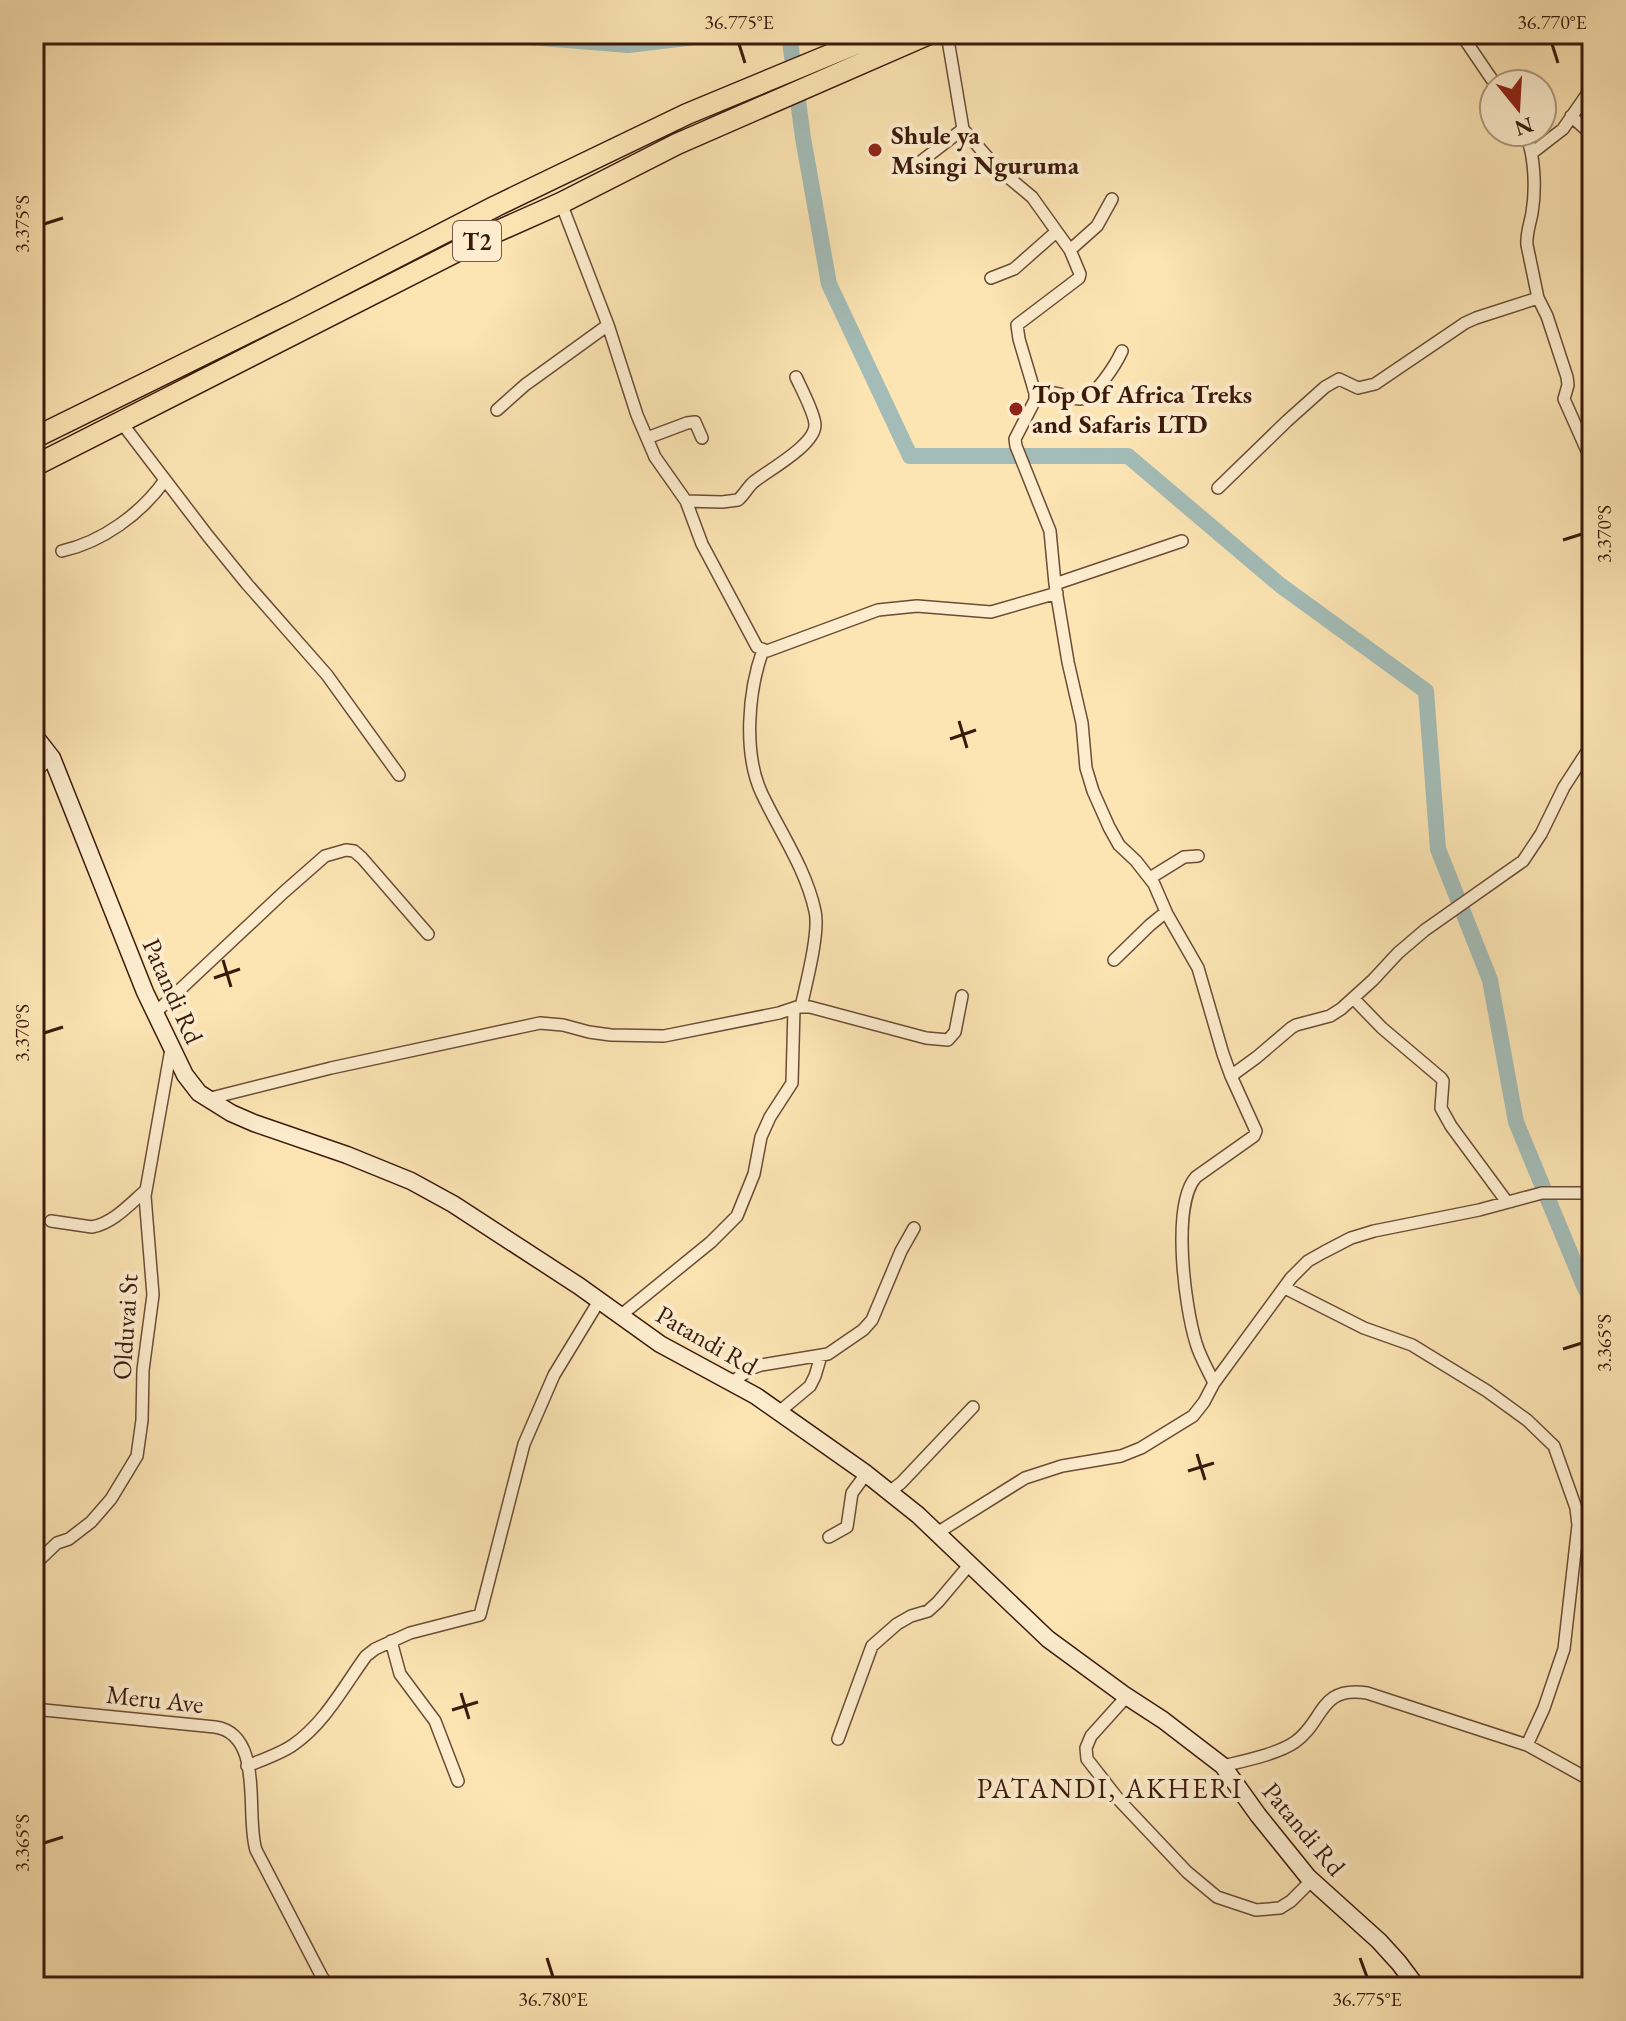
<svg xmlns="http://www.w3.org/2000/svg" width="1626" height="2021" font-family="'EB Garamond',serif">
	<rect width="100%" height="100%" fill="#fce4b3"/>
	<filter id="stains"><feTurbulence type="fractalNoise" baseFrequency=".0025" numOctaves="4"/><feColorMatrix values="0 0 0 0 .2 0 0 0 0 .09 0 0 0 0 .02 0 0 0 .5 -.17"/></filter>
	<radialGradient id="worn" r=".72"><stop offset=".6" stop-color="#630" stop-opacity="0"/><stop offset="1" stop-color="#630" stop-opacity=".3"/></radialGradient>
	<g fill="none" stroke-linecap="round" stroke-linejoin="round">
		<path stroke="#a3bcb7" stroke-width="16" d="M492,34L628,45L720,34
			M789,34L803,138L829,284L910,456H1128L1280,585L1426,691L1438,849L1490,980L1516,1122L1584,1286L1592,1302"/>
		<defs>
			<path id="street" d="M947,34L963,129L996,167L1032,197L1070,250L1080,274L1079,278L1017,325L1019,339L1035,393V400L1015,439L1016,446L1050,531L1055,584L1068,662L1082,723L1086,768L1093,791L1109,827L1119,845L1136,861L1154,884L1167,914L1198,968L1223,1054L1231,1076L1256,1131L1254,1136L1196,1177C1171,1205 1185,1308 1196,1343C1200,1357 1208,1370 1214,1383
				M1461,34L1495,84
				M1571,116L1592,135
				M1525,132C1535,155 1536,189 1532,213C1530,224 1526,234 1527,245L1538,298L1547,316L1567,377L1568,385L1564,399L1592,462
				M1532,153L1563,129L1592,87
				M915,166L963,129
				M561,203L608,325L637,415L655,457L686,501L702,544L757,647L767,651L878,610L917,606L991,612L1057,593
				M1070,250L1097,226L1112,199
				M991,278L1014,269L1056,232
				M1035,395C1041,394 1048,393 1054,393C1063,394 1071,399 1080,399C1095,398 1116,364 1122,351
				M497,410L525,385L608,325
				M121,422L208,536L247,584L327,675L399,775
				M647,438L687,423L695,422L702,438
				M1218,488L1287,421L1325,387L1339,379L1358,388L1375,384L1465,323L1476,318L1538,298
				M686,501L722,502L738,500C745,494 748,486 755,481C769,470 815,445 815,425C815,414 801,388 796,377
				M62,551C102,542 141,514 165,480
				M1055,584L1182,541
				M763,650C748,691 743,754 762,794C780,832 806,869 815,911C820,932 806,984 801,1007
				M34,772L52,758
				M1150,878L1184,857L1198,856
				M1114,960L1150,925L1166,912
				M1353,998L1382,1028L1441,1078L1443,1081L1441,1108L1451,1126L1507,1202
				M155,1013L284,892L325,856L346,850L354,851L362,858L428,934
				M1231,1076L1257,1057L1291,1028L1296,1025L1330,1016L1341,1009L1373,980L1398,953L1425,930L1523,861L1541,834L1564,787L1592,744
				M207,1099L331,1068L540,1023L563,1025L589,1032L611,1035L664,1036L779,1013L797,1007H810L926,1038L948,1040L955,1032L962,996
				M51,1221L92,1227C113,1223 129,1205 145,1191
				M1285,1288L1364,1328L1412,1345L1487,1391L1527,1420L1554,1446L1576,1508L1578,1525L1564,1649L1544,1708L1527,1745
				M620,1316L711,1242L737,1216L754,1174L761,1137L770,1117L792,1083L794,1008
				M731,1383L750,1369L761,1365L828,1354L863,1330L872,1320L901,1251L914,1228
				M779,1412L810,1386L815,1376L821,1356
				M889,1492L901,1483L973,1407
				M937,1533L1025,1478L1062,1466L1121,1456L1141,1448L1193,1416L1204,1402L1214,1383L1291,1278L1308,1261L1324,1252L1351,1238L1374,1231L1479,1210L1542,1193H1592
				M829,1537L847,1527L852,1493L866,1474
				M34,1565L57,1543L69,1539L91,1522L111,1499L137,1456L142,1420L143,1370L153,1295L145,1196L171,1049
				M391,1641L400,1674L435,1721L458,1781
				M1127,1696L1091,1736L1086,1748L1087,1759L1119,1800L1187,1872L1217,1897L1256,1910L1280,1908L1291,1901L1311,1881
				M34,1709L215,1727C265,1734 245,1817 256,1850L322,1977L330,1987
				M838,1739L872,1646L897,1624L911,1616L928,1611L938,1602L970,1564
				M247,1766C262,1760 280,1754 293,1745C325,1723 344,1686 366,1656L375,1649L410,1633L480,1615L524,1444L554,1375L599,1301
				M1223,1766C1243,1761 1278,1754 1295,1742C1324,1722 1319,1685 1367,1693L1527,1745L1592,1781"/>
			<path id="secondary" d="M34,735L52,758L145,992L185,1075L199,1093L231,1113L254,1123L347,1155L411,1181L453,1204L579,1286L660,1344L756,1396L864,1472L918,1515L1048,1639L1123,1694L1163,1720L1223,1766L1258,1815L1308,1877L1379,1941L1399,1963L1417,1987"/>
			<path id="highway" d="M34,438L296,309L496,206L687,114L880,34
				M34,466L489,235L561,203L677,144L929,34"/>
		</defs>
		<use href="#street" stroke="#6b4c36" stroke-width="14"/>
		<use href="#secondary" stroke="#3b1a0c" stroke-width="19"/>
		<use href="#highway" stroke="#3b1a0c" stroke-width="23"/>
		<use href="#street" stroke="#fdedce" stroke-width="11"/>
		<use href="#secondary" stroke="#fdedce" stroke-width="16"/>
		<use href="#highway" stroke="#fce4b3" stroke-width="20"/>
	</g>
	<path fill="none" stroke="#3b1a0c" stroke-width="3" d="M739,44L745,63M1552,44L1558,63M44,224L63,218M1563,540L1582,534M959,721L967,748M950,739L976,730M223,960L231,987M214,978L240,969M44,1033L63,1027M1563,1349L1582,1343M1197,1454L1205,1480M1188,1471L1214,1463M461,1693L469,1719M452,1710L478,1702M44,1843L63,1837M547,1958L553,1977M1360,1958L1367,1977"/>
	<g fill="#8f2418" stroke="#fdedce" stroke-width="3">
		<circle cx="875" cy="150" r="8"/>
		<circle cx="1016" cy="409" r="8"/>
	</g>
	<g text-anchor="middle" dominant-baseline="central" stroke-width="8" stroke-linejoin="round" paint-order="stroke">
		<rect fill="#fdedce" stroke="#755946" stroke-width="2" x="453" y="221" width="48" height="40" rx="6"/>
		<g font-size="24" font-weight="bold" fill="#3b1a0c">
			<text x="477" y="241">T2</text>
		</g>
		<g font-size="26" font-weight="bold" fill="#3b1a0c" stroke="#fdedce" text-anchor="start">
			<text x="891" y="135">Shule ya<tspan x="891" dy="30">Msingi Nguruma</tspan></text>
			<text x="1032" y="394">Top Of Africa Treks<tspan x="1032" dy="30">and Safaris LTD</tspan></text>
		</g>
		<g font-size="26" fill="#3b1a0c" stroke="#fdedce">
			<text transform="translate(173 991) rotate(66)">Patandi Rd</text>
			<text transform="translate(125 1327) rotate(-86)">Olduvai St</text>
			<text transform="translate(707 1340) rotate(30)">Patandi Rd</text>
			<text transform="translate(155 1699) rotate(6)">Meru Ave</text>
			<text transform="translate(1304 1829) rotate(50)">Patandi Rd</text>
		</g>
		<g font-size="28" letter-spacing="2" fill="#3b1a0c" stroke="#fdedce">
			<text x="1110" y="1788">PATANDI, AKHERI</text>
		</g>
	</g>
	<rect width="1626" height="2021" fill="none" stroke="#fce4b3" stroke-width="88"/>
	<g transform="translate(1518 108) rotate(162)"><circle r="38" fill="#fdedce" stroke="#af9980" stroke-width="2"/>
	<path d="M0-6L14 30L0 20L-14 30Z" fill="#8f2418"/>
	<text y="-12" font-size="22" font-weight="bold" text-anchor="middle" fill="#3b1a0c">N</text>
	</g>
	<rect x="44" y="44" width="1538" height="1933" fill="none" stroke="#3b1a0c" stroke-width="3"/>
	<g font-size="20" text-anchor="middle" fill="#3b1a0c">
		<text x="739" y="29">36.775°E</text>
		<text x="1552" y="29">36.770°E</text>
		<text transform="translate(22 224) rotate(-90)" y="7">3.375°S</text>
		<text transform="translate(1604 534) rotate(-90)" y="7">3.370°S</text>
		<text transform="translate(22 1033) rotate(-90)" y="7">3.370°S</text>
		<text transform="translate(1604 1343) rotate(-90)" y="7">3.365°S</text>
		<text transform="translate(22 1843) rotate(-90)" y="7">3.365°S</text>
		<text x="553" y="2006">36.780°E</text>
		<text x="1367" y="2006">36.775°E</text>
	</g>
	<rect width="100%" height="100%" filter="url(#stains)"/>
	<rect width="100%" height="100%" fill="url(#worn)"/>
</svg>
